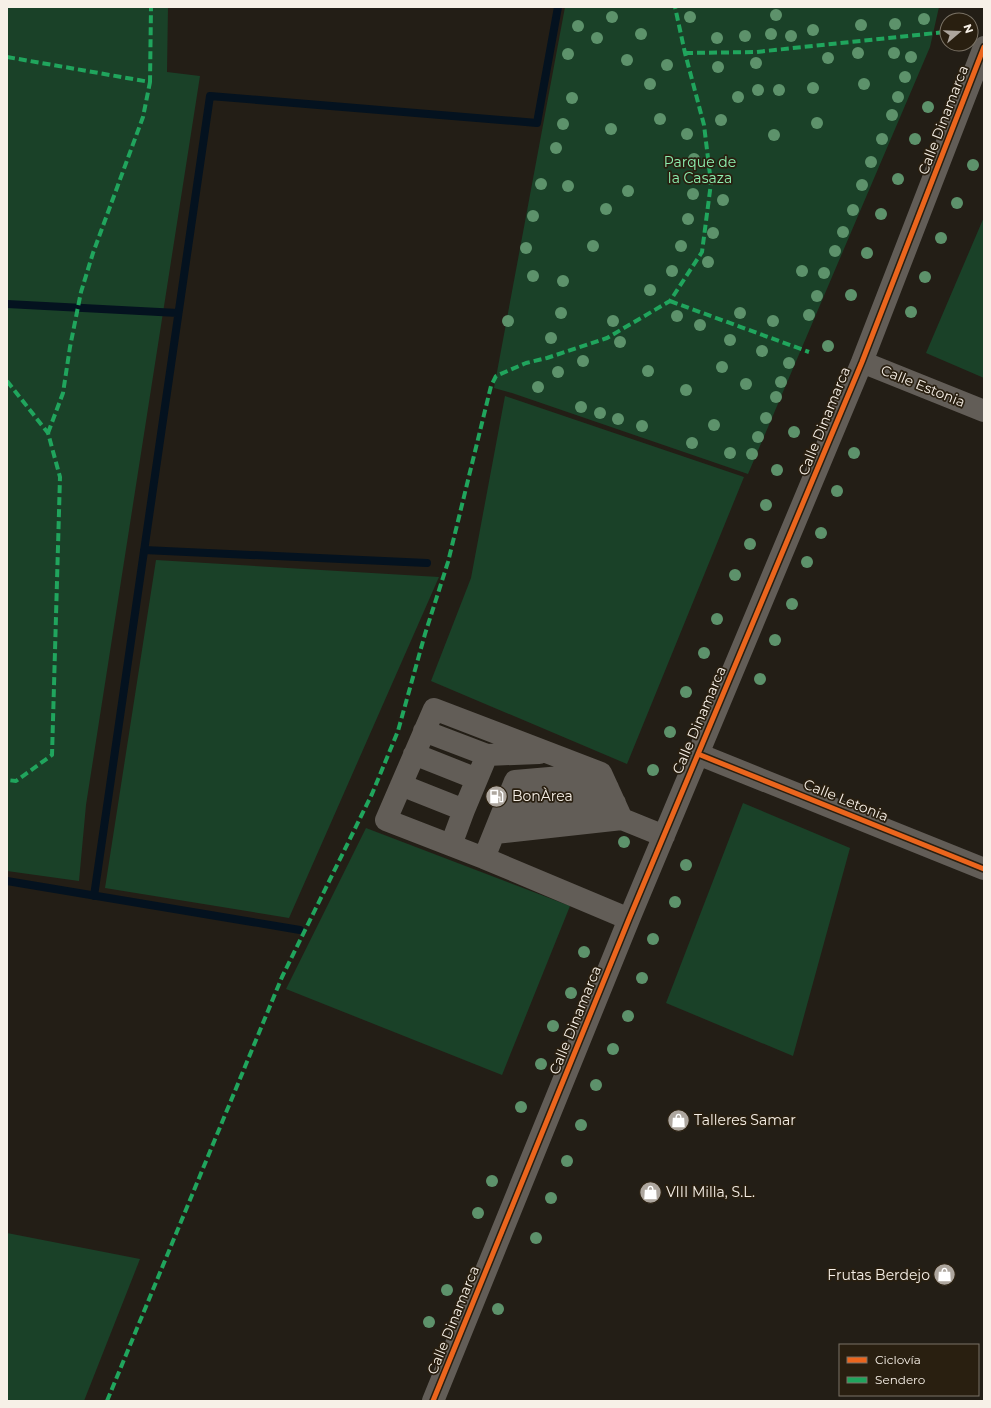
<svg xmlns="http://www.w3.org/2000/svg" width="991" height="1408" font-family="Montserrat,sans-serif">
	<rect width="100%" height="100%" fill="#231e16"/>
	<path fill="#1a4128" d="M7,7H168L167,72L200,76L86,805L79,881L7,871Z
		M565,7H939L930,47L748,474L512,393L494,388Z
		M984,217V378L926,353Z
		M505,396L744,477L627,764L431,681L471,578Z
		M156,560L439,577L289,918L105,888Z
		M743,803L850,848L793,1056L666,1003Z
		M366,828L570,906L502,1075L286,989Z
		M7,1233L140,1259L84,1401H7Z"/>
	<g fill="none" stroke-linecap="round" stroke-linejoin="round">
		<path stroke="#04121f" stroke-width="8" d="M7,304L178,313
			M144,550L427,563
			M7,881L300,930
			M94,896L210,96L537,123L558,7"/>
		<path stroke="#625d57" stroke-width="22" d="M862,362L984,411
			M424,731L487,755
			M414,754L477,779
			M698,754L984,869
			M401,785L464,810L487,755L539,753
			M509,799L608,788
			M502,817L615,803
			M495,833L622,819
			M451,845L464,810
			M484,858L515,781L596,774
			M629,919L484,858L386,820L434,709L601,773L622,819L664,836
			M433,1401L629,919L862,362L984,47"/>
		<path stroke="#20a55d" stroke-width="4" stroke-dasharray="8 4" stroke-linecap="butt" d="M685,53L756,52L945,32
			M7,57L150,82L151,7
			M670,301L809,352
			M7,381L48,433L60,477L52,755L16,781L7,780
			M48,433L63,393L70,347L81,292L93,253L143,117L150,82
			M107,1401L282,977L372,794L398,731L425,634L448,562L491,386L496,376L526,363L547,358L607,338L670,301L702,252L711,183L704,125L685,53L675,7"/>
		<defs>
			<path id="cycleway" d="M698,754L984,869
				M433,1401L629,919L862,362L984,47"/>
		</defs>
		<use href="#cycleway" stroke="#291f10" stroke-width="8"/>
		<use href="#cycleway" stroke="#eb651d" stroke-width="5"/>
	</g>
	<g fill="#5d926b">
		<circle cx="776" cy="15" r="6"/>
		<circle cx="612" cy="17" r="6"/>
		<circle cx="690" cy="17" r="6"/>
		<circle cx="924" cy="19" r="6"/>
		<circle cx="895" cy="24" r="6"/>
		<circle cx="861" cy="25" r="6"/>
		<circle cx="578" cy="26" r="6"/>
		<circle cx="813" cy="30" r="6"/>
		<circle cx="641" cy="34" r="6"/>
		<circle cx="771" cy="34" r="6"/>
		<circle cx="745" cy="36" r="6"/>
		<circle cx="791" cy="36" r="6"/>
		<circle cx="597" cy="38" r="6"/>
		<circle cx="717" cy="38" r="6"/>
		<circle cx="858" cy="53" r="6"/>
		<circle cx="894" cy="53" r="6"/>
		<circle cx="568" cy="54" r="6"/>
		<circle cx="911" cy="57" r="6"/>
		<circle cx="828" cy="58" r="6"/>
		<circle cx="627" cy="60" r="6"/>
		<circle cx="756" cy="63" r="6"/>
		<circle cx="667" cy="65" r="6"/>
		<circle cx="718" cy="67" r="6"/>
		<circle cx="905" cy="77" r="6"/>
		<circle cx="650" cy="84" r="6"/>
		<circle cx="864" cy="84" r="6"/>
		<circle cx="813" cy="88" r="6"/>
		<circle cx="758" cy="90" r="6"/>
		<circle cx="779" cy="90" r="6"/>
		<circle cx="738" cy="97" r="6"/>
		<circle cx="898" cy="97" r="6"/>
		<circle cx="572" cy="98" r="6"/>
		<circle cx="928" cy="107" r="6"/>
		<circle cx="892" cy="115" r="6"/>
		<circle cx="660" cy="119" r="6"/>
		<circle cx="721" cy="120" r="6"/>
		<circle cx="817" cy="123" r="6"/>
		<circle cx="563" cy="124" r="6"/>
		<circle cx="611" cy="129" r="6"/>
		<circle cx="687" cy="134" r="6"/>
		<circle cx="774" cy="135" r="6"/>
		<circle cx="882" cy="139" r="6"/>
		<circle cx="915" cy="139" r="6"/>
		<circle cx="556" cy="148" r="6"/>
		<circle cx="694" cy="159" r="6"/>
		<circle cx="871" cy="162" r="6"/>
		<circle cx="973" cy="165" r="6"/>
		<circle cx="898" cy="179" r="6"/>
		<circle cx="541" cy="184" r="6"/>
		<circle cx="862" cy="185" r="6"/>
		<circle cx="568" cy="186" r="6"/>
		<circle cx="628" cy="191" r="6"/>
		<circle cx="693" cy="194" r="6"/>
		<circle cx="723" cy="200" r="6"/>
		<circle cx="957" cy="203" r="6"/>
		<circle cx="606" cy="209" r="6"/>
		<circle cx="853" cy="210" r="6"/>
		<circle cx="881" cy="214" r="6"/>
		<circle cx="533" cy="216" r="6"/>
		<circle cx="688" cy="219" r="6"/>
		<circle cx="843" cy="232" r="6"/>
		<circle cx="713" cy="233" r="6"/>
		<circle cx="941" cy="238" r="6"/>
		<circle cx="593" cy="246" r="6"/>
		<circle cx="681" cy="246" r="6"/>
		<circle cx="526" cy="248" r="6"/>
		<circle cx="835" cy="251" r="6"/>
		<circle cx="867" cy="253" r="6"/>
		<circle cx="708" cy="262" r="6"/>
		<circle cx="672" cy="271" r="6"/>
		<circle cx="802" cy="271" r="6"/>
		<circle cx="824" cy="273" r="6"/>
		<circle cx="533" cy="276" r="6"/>
		<circle cx="925" cy="277" r="6"/>
		<circle cx="563" cy="281" r="6"/>
		<circle cx="650" cy="290" r="6"/>
		<circle cx="851" cy="295" r="6"/>
		<circle cx="817" cy="296" r="6"/>
		<circle cx="911" cy="312" r="6"/>
		<circle cx="561" cy="313" r="6"/>
		<circle cx="740" cy="313" r="6"/>
		<circle cx="809" cy="315" r="6"/>
		<circle cx="677" cy="316" r="6"/>
		<circle cx="508" cy="321" r="6"/>
		<circle cx="613" cy="321" r="6"/>
		<circle cx="773" cy="321" r="6"/>
		<circle cx="700" cy="325" r="6"/>
		<circle cx="551" cy="338" r="6"/>
		<circle cx="730" cy="340" r="6"/>
		<circle cx="620" cy="342" r="6"/>
		<circle cx="828" cy="346" r="6"/>
		<circle cx="762" cy="351" r="6"/>
		<circle cx="583" cy="361" r="6"/>
		<circle cx="789" cy="363" r="6"/>
		<circle cx="722" cy="367" r="6"/>
		<circle cx="648" cy="371" r="6"/>
		<circle cx="558" cy="372" r="6"/>
		<circle cx="781" cy="382" r="6"/>
		<circle cx="746" cy="384" r="6"/>
		<circle cx="538" cy="387" r="6"/>
		<circle cx="686" cy="390" r="6"/>
		<circle cx="776" cy="397" r="6"/>
		<circle cx="581" cy="407" r="6"/>
		<circle cx="600" cy="413" r="6"/>
		<circle cx="766" cy="418" r="6"/>
		<circle cx="618" cy="419" r="6"/>
		<circle cx="714" cy="425" r="6"/>
		<circle cx="642" cy="426" r="6"/>
		<circle cx="794" cy="432" r="6"/>
		<circle cx="758" cy="437" r="6"/>
		<circle cx="692" cy="443" r="6"/>
		<circle cx="730" cy="453" r="6"/>
		<circle cx="854" cy="453" r="6"/>
		<circle cx="752" cy="454" r="6"/>
		<circle cx="777" cy="470" r="6"/>
		<circle cx="837" cy="491" r="6"/>
		<circle cx="766" cy="505" r="6"/>
		<circle cx="821" cy="533" r="6"/>
		<circle cx="750" cy="544" r="6"/>
		<circle cx="807" cy="562" r="6"/>
		<circle cx="735" cy="575" r="6"/>
		<circle cx="792" cy="604" r="6"/>
		<circle cx="717" cy="619" r="6"/>
		<circle cx="775" cy="640" r="6"/>
		<circle cx="704" cy="653" r="6"/>
		<circle cx="760" cy="679" r="6"/>
		<circle cx="686" cy="692" r="6"/>
		<circle cx="670" cy="732" r="6"/>
		<circle cx="653" cy="770" r="6"/>
		<circle cx="624" cy="842" r="6"/>
		<circle cx="686" cy="865" r="6"/>
		<circle cx="675" cy="902" r="6"/>
		<circle cx="653" cy="939" r="6"/>
		<circle cx="584" cy="952" r="6"/>
		<circle cx="642" cy="978" r="6"/>
		<circle cx="571" cy="993" r="6"/>
		<circle cx="628" cy="1016" r="6"/>
		<circle cx="553" cy="1026" r="6"/>
		<circle cx="613" cy="1049" r="6"/>
		<circle cx="541" cy="1064" r="6"/>
		<circle cx="596" cy="1085" r="6"/>
		<circle cx="521" cy="1107" r="6"/>
		<circle cx="581" cy="1125" r="6"/>
		<circle cx="567" cy="1161" r="6"/>
		<circle cx="492" cy="1181" r="6"/>
		<circle cx="551" cy="1198" r="6"/>
		<circle cx="478" cy="1213" r="6"/>
		<circle cx="536" cy="1238" r="6"/>
		<circle cx="447" cy="1290" r="6"/>
		<circle cx="498" cy="1309" r="6"/>
		<circle cx="429" cy="1322" r="6"/>
	</g>
	<defs>
		<symbol id="fuel-disc" viewBox="-11 -11 22 22"><circle r="9.5" fill="#ada69e" stroke="#291f10"/><path d="M-5.5-6h7V0h2V4h1.3V-2.5L3-4.5l.8-.8L6-3V5H2.5V1h-1V6h-7ZM-4.2-4.7v3.2H.2V-4.7Z" fill="#fff"/></symbol>
		<symbol id="shop-disc" viewBox="-11 -11 22 22"><circle r="9.5" fill="#ada69e" stroke="#291f10"/><path d="M-5-2.5h2.3a2.7 3.5 0 0 1 5.4 0H5L5.5 6h-11ZM-1.5-2.5h3a1.5 2.3 0 0 0-3 0Z" fill="#fff"/></symbol>
	</defs>
	<g fill-rule="evenodd">
		<use href="#fuel-disc" x="484" y="784" width="25" height="25"/>
		<use href="#shop-disc" x="666" y="1108" width="25" height="25"/>
		<use href="#shop-disc" x="638" y="1180" width="25" height="25"/>
		<use href="#shop-disc" x="932" y="1262" width="25" height="25"/>
	</g>
	<g text-anchor="middle" dominant-baseline="central" stroke-width="3.5" stroke-linejoin="round" paint-order="stroke">
		<g font-size="14" fill="#f7f0e7" stroke="#291f10">
			<text transform="translate(943 120) rotate(-69)">Calle Dinamarca</text>
			<text transform="translate(923 386) rotate(22)">Calle Estonia</text>
			<text transform="translate(824 421) rotate(-68)">Calle Dinamarca</text>
			<text transform="translate(699 720) rotate(-67)">Calle Dinamarca</text>
			<text transform="translate(846 800) rotate(22)">Calle Letonia</text>
			<text transform="translate(575 1020) rotate(-68)">Calle Dinamarca</text>
			<text transform="translate(453 1320) rotate(-68)">Calle Dinamarca</text>
		</g>
		<g font-size="14" fill="#8df0b0" stroke="#291f10">
			<text x="700" y="162">Parque de<tspan x="700" dy="16">la Casaza</tspan></text>
		</g>
		<g font-size="14" fill="#f7f0e7" stroke="#291f10" text-anchor="start">
			<text x="512" y="796">BonÀrea</text>
			<text x="694" y="1120">Talleres Samar</text>
			<text x="666" y="1192">VIII Milla, S.L.</text>
			<text x="930" y="1275" text-anchor="end">Frutas Berdejo</text>
		</g>
	</g>
	<rect width="991" height="1408" fill="none" stroke="#f7f0e7" stroke-width="16"/>
	<rect x="839" y="1344" width="140" height="52" fill="#291f10" stroke="#7b7366"/>
	<rect x="847" y="1357" width="20" height="6" fill="#eb651d" stroke="#7b7366"/>
	<text x="875" y="1364" font-size="12" fill="#f7f0e7">Ciclovía</text>
	<rect x="847" y="1377" width="20" height="6" fill="#20a55d" stroke="#7b7366"/>
	<text x="875" y="1384" font-size="12" fill="#f7f0e7">Sendero</text>
	<g transform="translate(959 32) rotate(71)"><circle r="19" fill="#291f10" stroke="#7b7366"/>
	<path d="M0-3L7 15L0 10L-7 15Z" fill="#ada69e"/>
	<text y="-6" font-size="11" font-weight="bold" text-anchor="middle" fill="#f7f0e7">N</text>
	</g>
</svg>
